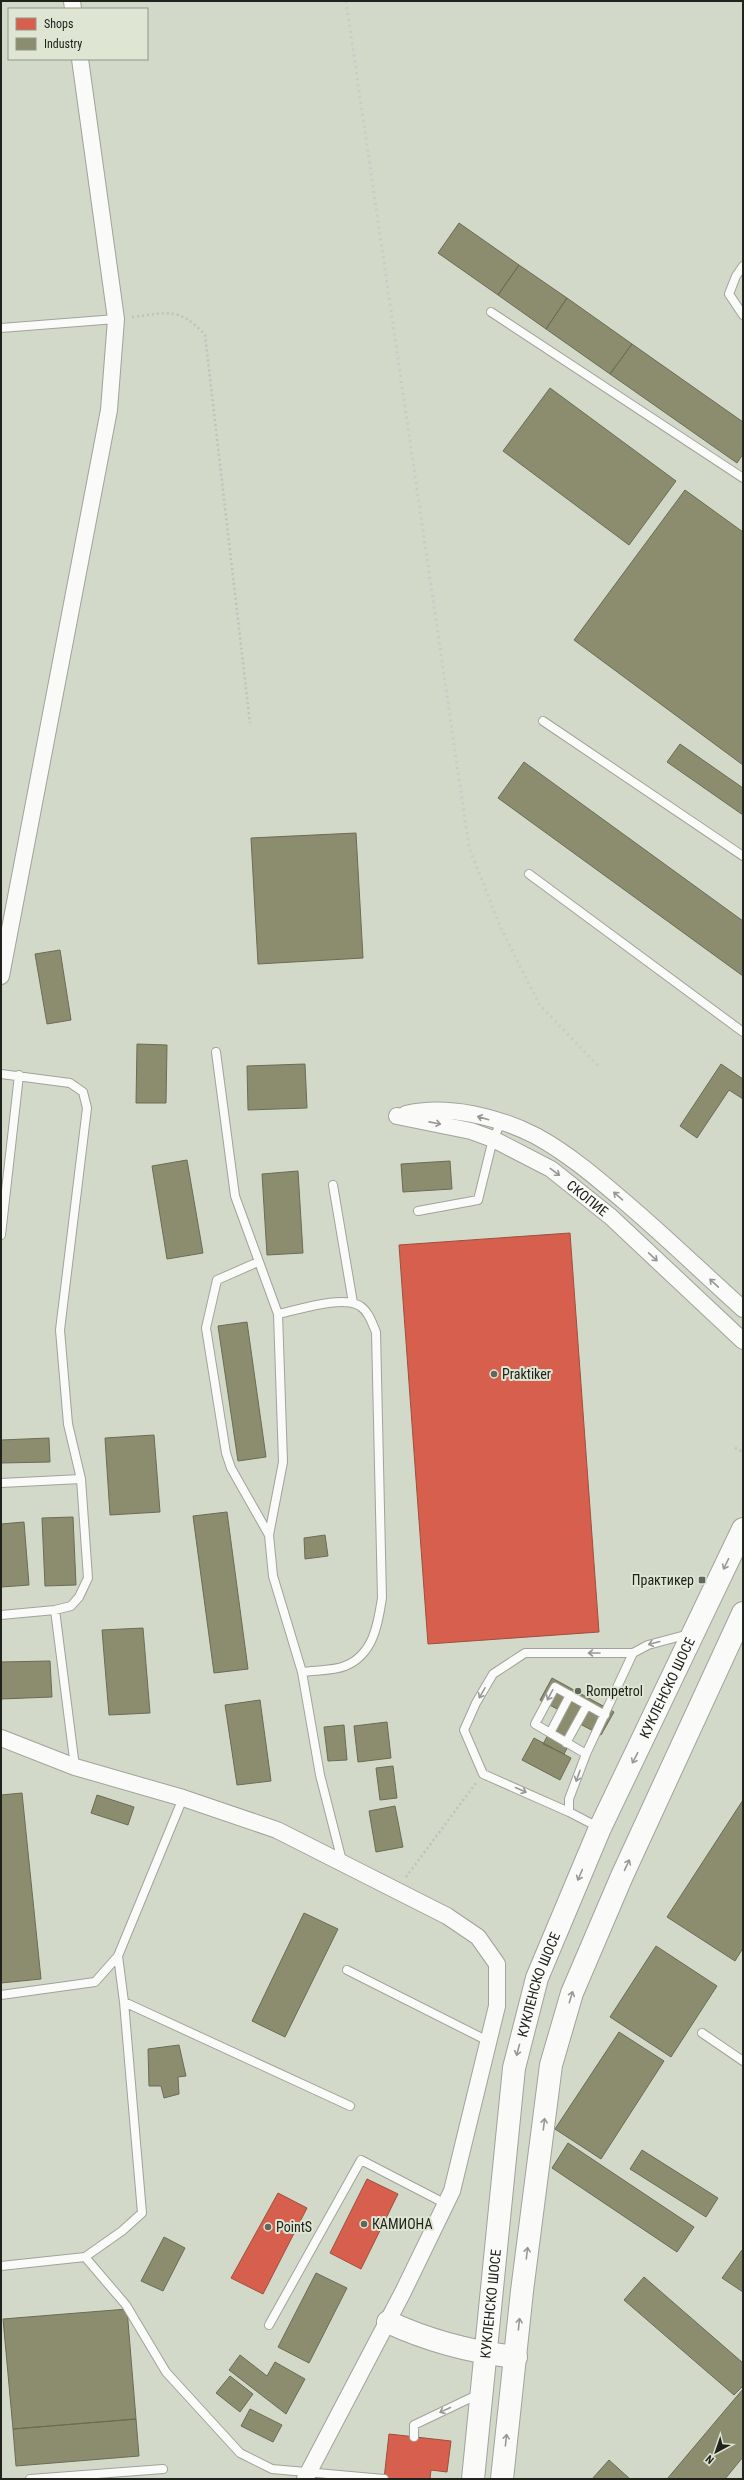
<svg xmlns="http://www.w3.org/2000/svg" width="744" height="2480" font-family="'Roboto Condensed',sans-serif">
	<rect width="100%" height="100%" fill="#dde1d7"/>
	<path fill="#d2d9c8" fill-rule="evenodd" d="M1,1H743V2479H1ZM9,9H147V59H9Z"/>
	<path fill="#d6604d" stroke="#9f4e3e" d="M570,1233L599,1632L428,1644L399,1245Z
		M367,2179L398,2194L361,2269L330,2253Z
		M278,2193L307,2208L263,2294L231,2278Z
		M389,2434L451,2441L447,2472L431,2470L430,2479H384Z"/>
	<path fill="#8c8c6e" stroke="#6c6c55" d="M459,223L519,265L498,295L438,253Z
		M519,265L567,298L546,329L498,295Z
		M567,298L632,344L610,374L546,329Z
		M632,344L743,422V454L737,463L610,374Z
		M550,388L676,481L629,545L503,451Z
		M685,490L743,532V765L574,640Z
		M680,744L743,788V815L667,762Z
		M524,762L743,921V976L498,798Z
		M356,833L363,958L258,964L251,838Z
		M60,950L71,1020L47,1024L35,954Z
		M137,1044L167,1045L166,1103H136Z
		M305,1064L307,1108L248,1110L247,1066Z
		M721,1064L743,1079V1099L729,1090L697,1138L680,1126Z
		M187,1160L203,1253L167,1259L152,1166Z
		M450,1161L452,1189L403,1192L401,1164Z
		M298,1171L303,1253L267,1255L262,1174Z
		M247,1322L266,1457L238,1461L218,1326Z
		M154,1435L160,1512L110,1515L105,1438Z
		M49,1438L50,1462L1,1463V1440Z
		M227,1512L248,1669L214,1673L193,1516Z
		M73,1517L76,1585L45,1586L42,1518Z
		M24,1522L29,1585L1,1587V1524Z
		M325,1535L328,1556L305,1559L304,1538Z
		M143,1628L150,1713L109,1715L102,1630Z
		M50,1661L52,1697L1,1699V1662Z
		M552,1678L614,1712L601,1735L580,1724L564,1754L543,1744L561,1711L540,1700Z
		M260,1700L271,1781L237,1785L225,1705Z
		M387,1722L391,1758L358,1762L354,1726Z
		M344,1725L347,1760L328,1761L324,1727Z
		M534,1738L571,1758L560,1780L522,1760Z
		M393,1766L397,1798L380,1800L376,1768Z
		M22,1793L41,1979L1,1983V1795Z
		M97,1795L134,1807L128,1825L91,1813Z
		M743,1800V1948L735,1961L667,1917Z
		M395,1806L403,1847L376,1852L369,1811Z
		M304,1913L338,1929L285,2037L252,2021Z
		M656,1946L717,1986L671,2057L610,2017Z
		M619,2032L664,2061L601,2159L555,2129Z
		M179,2045L186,2076L178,2077L179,2094L164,2098L161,2086H149L148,2049Z
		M568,2143L694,2227L677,2252L552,2168Z
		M642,2150L718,2198L706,2217L630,2169Z
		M164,2237L185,2248L163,2291L141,2281Z
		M742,2250H743V2292L722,2278Z
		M316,2273L347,2288L309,2363L278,2347Z
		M644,2277L743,2363V2386L734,2395L624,2300Z
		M127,2309L136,2419L13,2429L3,2319Z
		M240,2355L267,2376L275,2362L305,2379L286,2414L229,2370Z
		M230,2376L253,2394L240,2412L216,2393Z
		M743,2389V2457L725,2479H667Z
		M250,2409L282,2425L273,2442L241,2426Z
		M136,2419L139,2456L16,2466L13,2429Z
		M609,2460L630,2479H592Z"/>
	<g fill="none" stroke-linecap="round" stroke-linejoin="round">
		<defs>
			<path id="lane" d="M743,266L736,276L729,294L743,315
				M491,312L743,478
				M1,328L116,319
				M543,721L743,856
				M529,874L743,1032
				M216,1052L235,1196L278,1314L283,1462L269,1535L273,1576L302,1672L320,1775L342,1861
				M1,1074L70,1083L83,1092L87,1108L60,1330L68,1424L81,1479L88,1578L79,1597L71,1606L55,1610L1,1615
				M333,1185L353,1303
				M418,1211L478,1200L493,1139L501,1123
				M1,1235L19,1075
				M258,1262L217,1280L206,1328L226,1453L231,1468L269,1535
				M278,1314C299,1310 342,1295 360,1306C369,1312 372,1323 376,1332L382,1598C378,1625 373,1655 345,1666C333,1671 315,1670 302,1672
				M1,1483L81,1479
				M55,1610L75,1767
				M550,1733L570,1695
				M566,1743L587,1705
				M586,1754L535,1724L555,1687L605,1715
				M569,1812L483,1774L464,1730L476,1703L493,1674L525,1653H633
				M600,1828L569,1812V1799L586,1754L633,1653L648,1645L689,1634
				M347,1970L488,2041
				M1,1995L95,1982L118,1956L183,1798
				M124,2002L350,2106
				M702,2033L743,2061
				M85,2257L126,2305L166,2372L240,2453L272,2469L384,2479
				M1,2266L85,2257L122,2231L142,2213L124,2002L118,1956
				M269,2325L361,2160L446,2204
				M414,2437V2425L479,2394
				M30,2479L163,2469"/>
			<g id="street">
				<path d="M72,1L73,9"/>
				<path d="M1,976L109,410L116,319L80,59"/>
				<path d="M406,1114C447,1104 499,1117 536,1136C569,1154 598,1179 626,1203C666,1237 704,1274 743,1309"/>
				<path id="s1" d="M397,1116L471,1131L493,1139L551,1169L611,1217L743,1341"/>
				<path d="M1,1738L75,1767L183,1798L277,1830L447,1916L478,1937L497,1964V2006L452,2191L403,2292L305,2479"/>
			</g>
			<g id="secondary">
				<path d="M388,2322C429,2341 470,2352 516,2357"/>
				<path id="s2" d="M473,2479L514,2068L537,1978L600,1828L743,1529"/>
				<path d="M502,2479L522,2291L551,2065L572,1993L622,1876L743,1613"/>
			</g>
		</defs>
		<use href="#lane" stroke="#a0a39b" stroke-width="10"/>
		<use href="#street" stroke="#a0a39b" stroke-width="18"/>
		<use href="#secondary" stroke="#a0a39b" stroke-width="24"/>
		<path stroke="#c0c1be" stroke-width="2.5" stroke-dasharray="2 3" stroke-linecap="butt" d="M132,317C167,313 179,306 205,335L250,723
			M735,1448L743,1452
			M406,1877L476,1783"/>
		<use href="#lane" stroke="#fafaf9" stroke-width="8"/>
		<use href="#street" stroke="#fafaf9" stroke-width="16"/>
		<use href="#secondary" stroke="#fafaf9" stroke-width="22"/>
		<path stroke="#c9cbc8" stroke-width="3" stroke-dasharray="2 4" stroke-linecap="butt" d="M346,1L469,847L500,926L539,1004L600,1068"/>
	</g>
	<defs><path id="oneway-shaft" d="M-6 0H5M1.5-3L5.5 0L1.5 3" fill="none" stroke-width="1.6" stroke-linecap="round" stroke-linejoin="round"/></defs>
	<g stroke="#989996">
		<use href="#oneway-shaft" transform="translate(483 1118) rotate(-164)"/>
		<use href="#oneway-shaft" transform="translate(435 1123) rotate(11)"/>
		<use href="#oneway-shaft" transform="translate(555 1172) rotate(37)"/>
		<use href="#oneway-shaft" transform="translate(618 1196) rotate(-139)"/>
		<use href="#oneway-shaft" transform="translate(653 1257) rotate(43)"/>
		<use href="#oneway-shaft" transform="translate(714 1283) rotate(-137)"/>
		<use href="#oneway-shaft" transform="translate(726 1564) rotate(116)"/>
		<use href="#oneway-shaft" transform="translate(654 1643) rotate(165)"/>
		<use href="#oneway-shaft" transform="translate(594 1653) rotate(-180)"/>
		<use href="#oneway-shaft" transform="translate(482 1693) rotate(120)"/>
		<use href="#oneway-shaft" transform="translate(550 1695) rotate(118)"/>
		<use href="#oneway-shaft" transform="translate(635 1758) rotate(117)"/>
		<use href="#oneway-shaft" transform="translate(578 1776) rotate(110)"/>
		<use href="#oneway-shaft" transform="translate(521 1790) rotate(24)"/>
		<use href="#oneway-shaft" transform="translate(627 1865) rotate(-65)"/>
		<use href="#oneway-shaft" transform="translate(580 1875) rotate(113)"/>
		<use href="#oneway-shaft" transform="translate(571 1997) rotate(-73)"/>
		<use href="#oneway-shaft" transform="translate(518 2050) rotate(105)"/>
		<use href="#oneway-shaft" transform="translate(544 2124) rotate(-83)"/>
		<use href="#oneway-shaft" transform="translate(527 2253) rotate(-83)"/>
		<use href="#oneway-shaft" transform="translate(519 2324) rotate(-84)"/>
		<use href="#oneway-shaft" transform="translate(445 2410) rotate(155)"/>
		<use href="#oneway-shaft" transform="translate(506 2440) rotate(-84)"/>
	</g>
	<g fill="#62665d" stroke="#dee5d3" stroke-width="1.5">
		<circle cx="494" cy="1374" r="4"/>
		<rect x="698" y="1576" width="8" height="8" rx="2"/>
		<circle cx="578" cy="1691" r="4"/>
		<circle cx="364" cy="2224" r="4"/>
		<circle cx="268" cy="2227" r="4"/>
	</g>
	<g text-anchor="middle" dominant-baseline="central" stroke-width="4" stroke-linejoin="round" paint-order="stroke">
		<g font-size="14" fill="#20231c" stroke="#dee5d3">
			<text stroke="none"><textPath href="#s1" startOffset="211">СКОПИЕ</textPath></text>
			<text stroke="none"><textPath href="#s2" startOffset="824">КУКЛЕНСКО ШОСЕ</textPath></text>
			<text stroke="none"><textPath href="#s2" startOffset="500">КУКЛЕНСКО ШОСЕ</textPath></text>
			<text stroke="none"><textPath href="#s2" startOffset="176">КУКЛЕНСКО ШОСЕ</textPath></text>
		</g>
		<g font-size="14" fill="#20231c" stroke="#dee5d3" text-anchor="start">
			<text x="502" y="1374">Praktiker</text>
			<text x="694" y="1580" text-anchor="end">Практикер</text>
			<text x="586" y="1691">Rompetrol</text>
			<text x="372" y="2224">КАМИОНА</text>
			<text x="276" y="2227">PointS</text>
		</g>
	</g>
	<rect width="744" height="2480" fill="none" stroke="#20231c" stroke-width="4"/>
	<rect x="8" y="8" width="140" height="52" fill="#dee5d3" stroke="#92978a"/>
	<rect x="16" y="18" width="20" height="12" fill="#d6604d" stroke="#92978a"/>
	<text x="44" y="28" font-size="12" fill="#20231c">Shops</text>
	<rect x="16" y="38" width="20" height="12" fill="#8c8c6e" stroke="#92978a"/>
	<text x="44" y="48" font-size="12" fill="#20231c">Industry</text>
	<g transform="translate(716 2452) rotate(220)" stroke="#dee5d3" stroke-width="3" paint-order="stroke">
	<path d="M0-3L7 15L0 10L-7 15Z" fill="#20231c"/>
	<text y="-6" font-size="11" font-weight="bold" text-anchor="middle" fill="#20231c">N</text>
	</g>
</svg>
